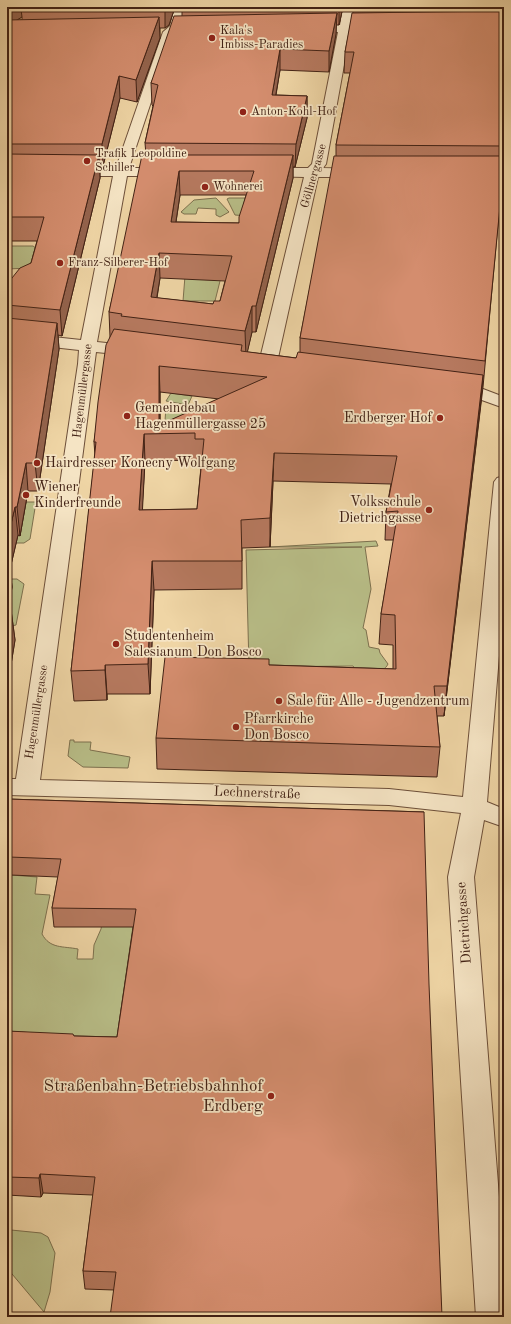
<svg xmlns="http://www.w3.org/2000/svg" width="511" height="1324" font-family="'Old Standard TT',serif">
	<rect width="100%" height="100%" fill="#efd5a5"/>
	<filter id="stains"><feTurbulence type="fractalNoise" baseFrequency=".005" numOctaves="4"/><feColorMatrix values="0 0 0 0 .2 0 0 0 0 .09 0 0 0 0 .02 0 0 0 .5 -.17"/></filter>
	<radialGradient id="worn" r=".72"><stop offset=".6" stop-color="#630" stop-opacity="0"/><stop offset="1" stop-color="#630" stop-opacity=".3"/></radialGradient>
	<path fill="#b8bd87" stroke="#7d704e" d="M216,198L229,212L220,217L216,215V209L198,208L196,214H184L181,212L194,200Z
		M229,198H252L247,216L235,215L227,199Z
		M7,246H33L36,248L30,268L7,269Z
		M185,276L221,277L215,301H183Z
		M171,393L192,396L188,405L166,401Z
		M166,406L187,410L185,437L164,436Z
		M26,502H36L30,539L24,543H16L17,535H20Z
		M376,541L378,546L365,547L371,589L363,628L366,630L369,647L379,649L380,653L388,664C383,675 367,671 357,671L353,666L249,667L246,550L362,547H270Z
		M10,579H17L24,584L16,625L7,627Z
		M70,740H74V742H91L90,750L130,757L128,768L83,767L68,756Z
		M11,875L37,877L35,894L50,895L42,934C50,949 63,946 78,949L77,959H93L94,945L101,929L106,901L164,888L118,1056L7,1050V894Z
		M11,1230L41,1233L48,1237L55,1253L50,1292L44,1312L7,1268V1231Z"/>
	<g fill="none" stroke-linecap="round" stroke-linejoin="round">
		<defs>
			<path id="minor" d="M175,7H187L181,27L174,33L129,168H169L174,169L176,172L174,175L169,176H127L97,342L135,346L141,347L143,351L141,355L135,356L96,352L40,780L389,789L463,797L494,482L497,478L504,476V595L487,802L504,809V827L484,820L474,877L504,1261V1317H476L448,877L461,813L389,805L7,795V779H16L78,364L79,350L7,342V332L81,340L113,176H69L64,175L62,172L64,169L69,168H116L163,32L170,26Z
				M343,7H355L351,25H379L383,26L385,28L383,30L379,31L350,32L326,164L323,168L361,169L366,170L368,173L366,176L361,177H318L276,367L273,371L267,372L261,371L258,367L304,177L263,176L258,175L256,172L258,169L263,168H308L312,164L338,32H307L303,31L301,29L303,27L307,26L340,25Z
				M451,385L483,389L504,397V408L479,399L445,394L442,390L445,386Z"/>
		</defs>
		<use href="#minor" stroke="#6d4f39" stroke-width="2"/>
		<use href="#minor" fill="#f5e4c4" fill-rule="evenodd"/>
	</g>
	<path fill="#b6795f" stroke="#422215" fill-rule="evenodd" d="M7,7H175L169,25L165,28H160V38L137,102L120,98L103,166H100V178L62,336L58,335L59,349L38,491H28L20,536L18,535L10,569L12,587L8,610H11L15,640L7,689V283H8L31,263L37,241H7ZM22,17V20H17Z
		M182,7H343L339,25H336V34L329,72L280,70L276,95L307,96V118L295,167H293V178L256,332H252L247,352L296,358L300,352V338L336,156V145L350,73H344L345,52L353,13V7H504V19H501V79L503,146L502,156L504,159L483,387L444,716H437L440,747L437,777L157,769L156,738L269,665L393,669V645L379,644L381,614L394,540H385L386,512L391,484L273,481L270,547L242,548V589L154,590L150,694H107V700L74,701L71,671L95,456L94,442L110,337L109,312L146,155L145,143L153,106L152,105L151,83L182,16ZM180,195H246L239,223L176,222ZM160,278L225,281L220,301L213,304L157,298ZM160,392L219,399L160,425ZM195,460V467H201L197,509L142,510L145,461Z
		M7,799L424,812L114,1290L85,1289L83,1271L93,1195L43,1193L41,1197L7,1195V1031L74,1036L117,1037L133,927H54L52,908L58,877L11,875L7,894Z"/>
	<path fill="#94634d" stroke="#422215" d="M7,7H38L21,9L22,17L7,26Z
		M165,7H175L169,25L165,28Z
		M339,7H343L339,25Z
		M337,13L336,34L329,72V51Z
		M159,17L160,38L137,102L136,80Z
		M280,49V70L272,117V95Z
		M119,76L120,98L103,166L102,144Z
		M307,96V118L295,167L296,144Z
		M99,155L100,178L62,336L60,310Z
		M293,155V178L256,332V306Z
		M179,171L180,195L172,247L171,222Z
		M159,253L160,278L153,320L151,297Z
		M252,306V332L246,358L245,331Z
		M57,323L59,349L38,491L35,463Z
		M159,366L160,392V434L159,425Z
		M483,375L481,401L444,716L447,686Z
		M144,434L145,461L141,538L139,510Z
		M274,453L273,481L270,547V518Z
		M26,463L28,491L20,536L17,507Z
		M15,507L18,535L10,569L12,587L7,618V541Z
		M152,561L154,590L150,694L148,664Z
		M11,610L15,640L7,689V638Z
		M105,665L107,694V700L105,670Z
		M9,857L11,875L7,894V866Z
		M40,1174L43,1193L41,1197L39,1178Z"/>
	<path fill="#d48d6e" stroke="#422215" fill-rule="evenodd" d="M25,7H166L21,9Z
		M501,11V79L503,146L336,145L354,52H345L352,13Z
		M337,13L329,51L280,49L272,95L307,96L296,144L145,143L158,85L151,83L174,16Z
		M159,17L136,80L119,76L102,144H7V20Z
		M7,154L99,155L60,310L7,305V283H8L20,268L31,263L44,217H7Z
		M142,155H293L256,306H252L245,331L121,316L122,314L109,312ZM179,171H254L239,217V223L171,222ZM159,253L232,256L220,301H214L213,304L151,297Z
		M334,156H503L504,165L485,361L300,338Z
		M7,318L57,323L35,463H26L17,507H15L7,541Z
		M114,329L242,345L241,351L296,358L298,352L483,375L447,686H434L440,747L156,738L165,657L269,659V665L396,669L395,615L381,614L398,511L386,512L397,456L274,453L270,518L241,520L242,561H152L148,664L105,665V670L71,671L96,442H94L98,402L106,345ZM159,366L267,377L159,425ZM195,433V439H204L197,509L139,510L144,434Z
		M7,558H9L7,570Z
		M7,610H11L7,638Z
		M7,799L424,812L429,984L442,1317H110L116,1272L83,1271L95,1177L40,1174L39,1178L7,1177V1031L73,1034L74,1036L117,1037L136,909L52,908L61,859L9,857L7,866Z"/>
	<g fill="#8f2418" stroke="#f5e4c4" stroke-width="1.5">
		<circle cx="212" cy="38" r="4"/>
		<circle cx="243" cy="112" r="4"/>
		<circle cx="87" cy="161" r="4"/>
		<circle cx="205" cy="187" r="4"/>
		<circle cx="60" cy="263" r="4"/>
		<circle cx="127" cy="416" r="4"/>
		<circle cx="440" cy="418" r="4"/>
		<circle cx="37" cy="463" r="4"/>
		<circle cx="26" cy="495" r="4"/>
		<circle cx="429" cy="510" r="4"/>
		<circle cx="116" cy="644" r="4"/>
		<circle cx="279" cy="701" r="4"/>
		<circle cx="236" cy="727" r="4"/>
		<circle cx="271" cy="1096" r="4"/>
	</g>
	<g text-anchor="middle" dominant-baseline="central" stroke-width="3.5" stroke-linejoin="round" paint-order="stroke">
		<g font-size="12" fill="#422215" stroke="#f5e4c4" text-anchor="start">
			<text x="220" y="31">Kala's<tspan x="220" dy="14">Imbiss-Paradies</tspan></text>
			<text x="251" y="112">Anton-Kohl-Hof</text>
			<text x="95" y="154">Trafik Leopoldine<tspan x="95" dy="14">Schiller</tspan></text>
			<text x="213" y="187">Wohnerei</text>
			<text x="68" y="263">Franz-Silberer-Hof</text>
		</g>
		<g font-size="12" fill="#422215" stroke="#f5e4c4">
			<text transform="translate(314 176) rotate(-74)">Göllnergasse</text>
			<text transform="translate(83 391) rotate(-83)">Hagenmüllergasse</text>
			<text transform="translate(37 712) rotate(-81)">Hagenmüllergasse</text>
		</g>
		<g font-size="14" fill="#422215" stroke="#f5e4c4" text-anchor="start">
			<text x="135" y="408">Gemeindebau<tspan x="135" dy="16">Hagenmüllergasse 25</tspan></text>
			<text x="432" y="418" text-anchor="end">Erdberger Hof</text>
			<text x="45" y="463">Hairdresser Konecny Wolfgang</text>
			<text x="34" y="487">Wiener<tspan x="34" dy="16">Kinderfreunde</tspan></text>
			<text x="421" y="502" text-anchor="end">Volksschule<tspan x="421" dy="16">Dietrichgasse</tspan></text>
			<text x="124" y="636">Studentenheim<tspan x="124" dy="16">Salesianum Don Bosco</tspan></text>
			<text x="287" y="701">Sale für Alle - Jugendzentrum</text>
			<text x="244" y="719">Pfarrkirche<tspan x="244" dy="16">Don Bosco</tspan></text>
		</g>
		<g font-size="14" fill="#422215" stroke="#f5e4c4">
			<text transform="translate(257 793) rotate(2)">Lechnerstraße</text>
			<text transform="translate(464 923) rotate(-94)">Dietrichgasse</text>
		</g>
		<g font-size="17" fill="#422215" stroke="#f5e4c4" text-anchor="end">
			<text x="263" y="1086">Straßenbahn-Betriebsbahnhof<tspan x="263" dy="20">Erdberg</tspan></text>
		</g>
	</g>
	<rect width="511" height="1324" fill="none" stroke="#efd5a5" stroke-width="24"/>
	<rect x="8" y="8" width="495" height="1308" fill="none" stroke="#422215" stroke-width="2"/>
	<rect x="12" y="12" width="487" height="1300" fill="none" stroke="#422215"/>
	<rect width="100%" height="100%" filter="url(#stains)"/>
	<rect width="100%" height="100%" fill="url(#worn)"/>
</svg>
